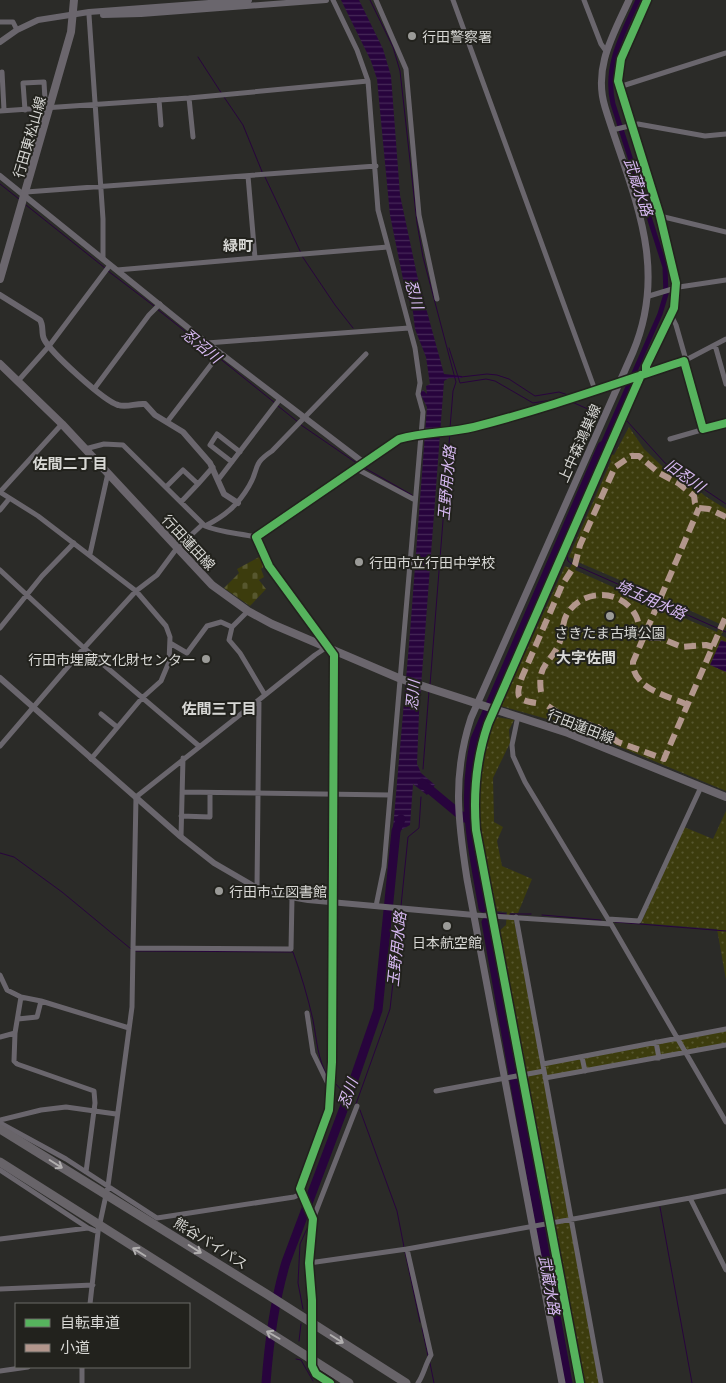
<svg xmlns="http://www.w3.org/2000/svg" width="726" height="1383" font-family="'Noto Sans','Noto Sans JP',sans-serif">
	<defs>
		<pattern id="green-dots" width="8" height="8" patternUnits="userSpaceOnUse" patternTransform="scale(1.25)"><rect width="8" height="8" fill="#3c3c0d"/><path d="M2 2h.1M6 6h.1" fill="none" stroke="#57572f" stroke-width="1.8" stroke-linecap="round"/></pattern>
		<pattern id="cemetery-stones" width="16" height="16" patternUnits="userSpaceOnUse" patternTransform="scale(1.25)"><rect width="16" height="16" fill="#3c3c0d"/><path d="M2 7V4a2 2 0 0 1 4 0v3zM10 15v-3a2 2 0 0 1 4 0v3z" fill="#57572f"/></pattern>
		<pattern id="water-rules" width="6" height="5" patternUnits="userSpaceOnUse" patternTransform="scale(1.25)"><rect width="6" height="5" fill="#28043d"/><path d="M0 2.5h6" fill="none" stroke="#462858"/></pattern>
	</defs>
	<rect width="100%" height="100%" fill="#2b2b28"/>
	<path fill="url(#green-dots)" fill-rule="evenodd" d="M629,427L644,449L663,467L683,477L705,496L726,509V627L721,635L726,638V791L565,724L501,706L565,566L570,568L574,559L569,557L611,461L608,457L610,454L614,455ZM578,562L657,596L653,605L575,570ZM662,598L720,624L717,632L658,607Z
		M496,717L514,720L509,730L510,743L493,778L494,822L503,827L497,841L502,866L532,879L518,913H510V919L514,920L541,1062L726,1028V1046L545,1080L600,1383H581L498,932L506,925L507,912L497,911L478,823L479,767H481L487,739Z
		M726,811V980L717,929L641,923L684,827L713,839Z"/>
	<path fill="url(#cemetery-stones)" d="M261,556L266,565L261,569L264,577L259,580L266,589L250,606L224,588L239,573L237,569Z"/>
	<path fill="url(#water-rules)" d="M341,0H359L383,49L391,76L400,195L417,275L444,374L462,376V378H449L444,381L419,713L417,764L421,773L435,785L427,795L413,784L410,825L401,830L393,829L410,633L427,407L420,393L423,390L427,394L426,386L430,384L426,357L415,329L413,312L403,279L390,215L377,79L371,61Z
		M721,640L726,642V672L710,665Z"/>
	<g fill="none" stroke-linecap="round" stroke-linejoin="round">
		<path stroke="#28043d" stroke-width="1" d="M370,0L393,47L400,71L417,223L423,257L456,382L453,391L450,428
			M198,57L222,94
			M224,97L243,125L263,174
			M265,177L301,253
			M0,184L19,199
			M26,205L105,268
			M302,256L335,305L353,328
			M108,271L154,306
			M157,309L215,355
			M449,348L460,383L486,379L495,381L533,403L563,398
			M218,357L275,403
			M461,377L487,374L497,375L509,379L535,396L559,392L571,396
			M572,402L599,414
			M278,406L298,422
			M627,421L665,463L726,504
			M301,425L358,464
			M611,454L624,425
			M363,467L412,495
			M570,545L567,556L568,561L572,564
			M577,566L726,632
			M430,685L450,432
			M499,705L608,459
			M423,769L429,691
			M0,853L14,857L62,892L131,949
			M493,900C480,832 468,784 494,716
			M401,906L408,837L419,828L421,797
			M498,913L506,914
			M510,914H531
			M542,915L601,920
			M615,922L726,931
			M135,951L293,952C301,974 308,998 313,1020C317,1040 317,1058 328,1077
			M333,1081L348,1097
			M356,1104L390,1009L401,912
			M360,1110L397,1211L404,1247
			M660,1207L692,1383
			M405,1252L420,1322
			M303,1309L298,1283L300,1244L310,1222
			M422,1328L428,1356
			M299,1341L301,1324
			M296,1359L301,1360L313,1381
			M430,1363L434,1383"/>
		<path stroke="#28043d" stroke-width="5" d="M602,446L660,314L666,294L665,267L613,104C604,65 623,34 638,0"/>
		<path stroke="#28043d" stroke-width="9" d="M422,783L464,818
			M483,908C472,844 461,804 475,739L602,446
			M486,922L568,1383
			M266,1383C269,1342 274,1302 286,1262L348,1097L378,1010L396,831L401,819"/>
		<path stroke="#6a666d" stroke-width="5" d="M376,0L406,69L419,215L437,299
			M453,0L595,390
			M584,0L601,44L606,51
			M89,15L103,219V259
			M0,22H13L17,30
			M2,72L4,110
			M189,98L193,137
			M159,100L161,125
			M25,110L23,83L44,82L45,100H52
			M0,111L189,98L368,81
			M612,130L638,124L705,136L726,134
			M26,192L376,166
			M660,216L726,232
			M255,258L388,247L378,210L368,81L357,50L333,0
			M117,270L255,258L248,176
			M649,296L679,287L726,280
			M671,315L676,325L686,360
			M207,343L409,328
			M715,345L726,384
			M646,373V366L674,308L676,283L660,216L619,87L726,53
			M18,381L49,346L110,265
			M94,389L149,315L160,304
			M167,422L220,353
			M670,439L726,423
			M85,449L104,444L123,445L205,526C225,516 238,505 249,486C260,468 251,465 272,451L366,354
			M232,462L210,445L217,434L240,452
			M355,468L415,500
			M218,480L280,399
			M166,487L183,470L198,484L213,467
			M0,492L38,516L136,591L166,626L170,637L169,662L161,681L142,698L91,759
			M0,492L62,424
			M181,502L198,484
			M0,510L9,499
			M205,526C222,533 239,533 256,537
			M90,554L108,473
			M0,570L84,648L199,746
			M248,611L232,627L229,640L240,653L265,695L136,797L133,948L291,949L292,898
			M0,628L42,576L74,543
			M170,643L187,653L207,626L221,622L232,627
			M265,695L315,655L327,647
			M101,714L117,727
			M518,716L512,745L513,756L525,782L611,924L726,1122
			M0,746L84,648L136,591L157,575L177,548L203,524
			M182,792L390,795
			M181,816L210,817V793
			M181,837L183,758
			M257,888L259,700
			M376,906L384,867L423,412L418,394L420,383L415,348L388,247
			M474,915L611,924
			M516,917L601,1383
			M608,919L639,921L701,787
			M0,975L7,990L21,997L41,1001L129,1028
			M307,1013L313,1053L330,1088
			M18,1019L37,1017L41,1001
			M15,1033L14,1061L17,1064L94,1091L95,1103L86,1172
			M0,1037L15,1033L21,997
			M656,1042L659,1058
			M582,1057L585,1071
			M543,1064L726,1029
			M545,1078L726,1045
			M436,1091L544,1071
			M0,1120L41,1110L66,1107L116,1114
			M0,1123L66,1159L157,1218L294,1197L301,1194
			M0,1170L88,1228
			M690,1198L726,1191
			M311,1212L300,1189L329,1110L332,1062L334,655L269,566L256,537L399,439L419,434L472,428L569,400L684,361L726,339
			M313,1219L357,1106
			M0,1239L88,1228L98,1232
			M407,1249L431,1355C425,1365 424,1374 418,1383
			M309,1263L407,1249L690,1198L726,1270
			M0,1289L93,1285
			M90,1304L98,1232L108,1186L132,1007L133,948
			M0,1371L28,1367
			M82,1383V1367"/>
		<path stroke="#6a666d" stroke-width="6" d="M103,15L141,14L326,0
			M0,42L17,30L38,20L89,12L249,0
			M0,176L207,343L364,463
			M0,295L40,320C44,326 41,333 44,339C50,352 104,401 118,405C127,408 136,403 145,404L155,415L183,432L210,463L224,494L238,503
			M0,678L181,837L214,863L257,888L279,895L308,900L474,915
			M311,1212L313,1219L309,1263L312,1300V1366L316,1374L330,1383"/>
		<path stroke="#6c676f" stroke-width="7" d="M562,1383L467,879C458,821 452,776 471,718L633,352C670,264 631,192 605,107C593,68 613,35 629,0"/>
		<path stroke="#6b666d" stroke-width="8" d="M0,279L71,32L74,0
			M0,364L62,424L212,585L248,611L272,624L401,679L568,733L726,797"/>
		<path stroke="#686469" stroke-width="9" d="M0,1129L265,1293L406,1383
			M0,1162L349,1383"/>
		<path stroke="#b2968c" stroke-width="6" stroke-dasharray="12 6" stroke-linecap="butt" d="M541,692C537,664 550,664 559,644C564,633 561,621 569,611C586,588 623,590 636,616C639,622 639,629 640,635L646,638H660L682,647L706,645L713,647
			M536,703C515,700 516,696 522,677L562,585L575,565L580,545L615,467L631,456H639L659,473L678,483L694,496L695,503L699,508L709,509L726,517
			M688,705C669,696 632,689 633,662L699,508
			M548,706L566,718L598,727L618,742L664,759L726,616"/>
		<defs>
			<path id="cycleway" d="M646,373V366L674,308L676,283L660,216L618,81L621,59L647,0
				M330,1383L316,1374L312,1366V1300L309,1263L313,1219L300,1189L329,1110L332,1062L334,655L269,566L256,537L399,439C424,432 449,433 474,427C545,409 614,384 684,361L703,429L726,423
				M580,1383L476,830C473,793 476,759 488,724L641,375"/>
		</defs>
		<use href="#cycleway" stroke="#22221d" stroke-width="11"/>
		<use href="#cycleway" stroke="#56b35d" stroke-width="8"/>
	</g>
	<defs><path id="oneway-shaft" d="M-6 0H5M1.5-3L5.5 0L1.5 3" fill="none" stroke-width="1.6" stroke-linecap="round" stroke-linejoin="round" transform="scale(1.25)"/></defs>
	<g stroke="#b1afaf">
		<use href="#oneway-shaft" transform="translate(56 1164) rotate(32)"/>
		<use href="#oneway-shaft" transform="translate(195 1249) rotate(32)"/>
		<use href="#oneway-shaft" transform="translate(139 1252) rotate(-148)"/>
		<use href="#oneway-shaft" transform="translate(273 1335) rotate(-150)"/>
		<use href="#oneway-shaft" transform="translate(337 1339) rotate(32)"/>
	</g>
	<g fill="#9b9b98" stroke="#22221d" stroke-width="2">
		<circle cx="412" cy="36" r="5"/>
		<circle cx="359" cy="562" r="5"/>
		<circle cx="610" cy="616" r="5"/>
		<circle cx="206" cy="659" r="5"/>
		<circle cx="219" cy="891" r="5"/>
		<circle cx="447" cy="926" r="5"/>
	</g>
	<g text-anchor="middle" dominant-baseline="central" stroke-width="4" stroke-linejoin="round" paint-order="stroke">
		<g font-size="14" fill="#d8d8d5" stroke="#22221d" text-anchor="start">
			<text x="422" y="36">行田警察署</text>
			<text x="369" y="562">行田市立行田中学校</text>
			<text x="610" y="632" text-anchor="middle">さきたま古墳公園</text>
			<text x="196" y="659" text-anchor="end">行田市埋蔵文化財センター</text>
			<text x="229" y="891">行田市立図書館</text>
			<text x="447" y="942" text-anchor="middle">日本航空館</text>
		</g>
		<g font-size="14" fill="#d8d8d5" stroke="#22221d">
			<text transform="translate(29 137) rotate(-74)">行田東松山線</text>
			<text transform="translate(579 443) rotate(-66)">上中森鴻巣線</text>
			<text transform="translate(189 542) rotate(47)">行田蓮田線</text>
			<text transform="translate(581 726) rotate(21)">行田蓮田線</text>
			<text transform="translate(211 1243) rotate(32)">熊谷バイパス</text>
		</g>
		<g font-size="15" font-style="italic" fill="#d7b9f2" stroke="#22221d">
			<text transform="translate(639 187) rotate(72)">武蔵水路</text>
			<text transform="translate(415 294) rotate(75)">忍川</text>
			<text transform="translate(202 345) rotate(39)">忍沼川</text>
			<text transform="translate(685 475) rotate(35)">旧忍川</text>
			<text transform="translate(446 483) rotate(-85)">玉野用水路</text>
			<text transform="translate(651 599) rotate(24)">埼玉用水路</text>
			<text transform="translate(412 695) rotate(-85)">忍川</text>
			<text transform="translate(396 949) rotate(-84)">玉野用水路</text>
			<text transform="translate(347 1093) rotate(-70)">忍川</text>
			<text transform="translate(550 1285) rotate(80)">武蔵水路</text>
		</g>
		<g font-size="15" font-weight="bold" fill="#d8d8d5" stroke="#22221d">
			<text x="238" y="245">緑町</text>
			<text x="70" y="463">佐間二丁目</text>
			<text x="586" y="657">大字佐間</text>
			<text x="219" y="708">佐間三丁目</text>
		</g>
	</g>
	<rect x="15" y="1303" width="175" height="65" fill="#22221d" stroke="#6b6b67"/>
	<rect x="25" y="1319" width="25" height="8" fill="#56b35d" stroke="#6b6b67"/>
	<text x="60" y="1328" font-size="15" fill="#d8d8d5">自転車道</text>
	<rect x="25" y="1344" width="25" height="8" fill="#b2968c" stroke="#6b6b67"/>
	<text x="60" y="1353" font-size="15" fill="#d8d8d5">小道</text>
</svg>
